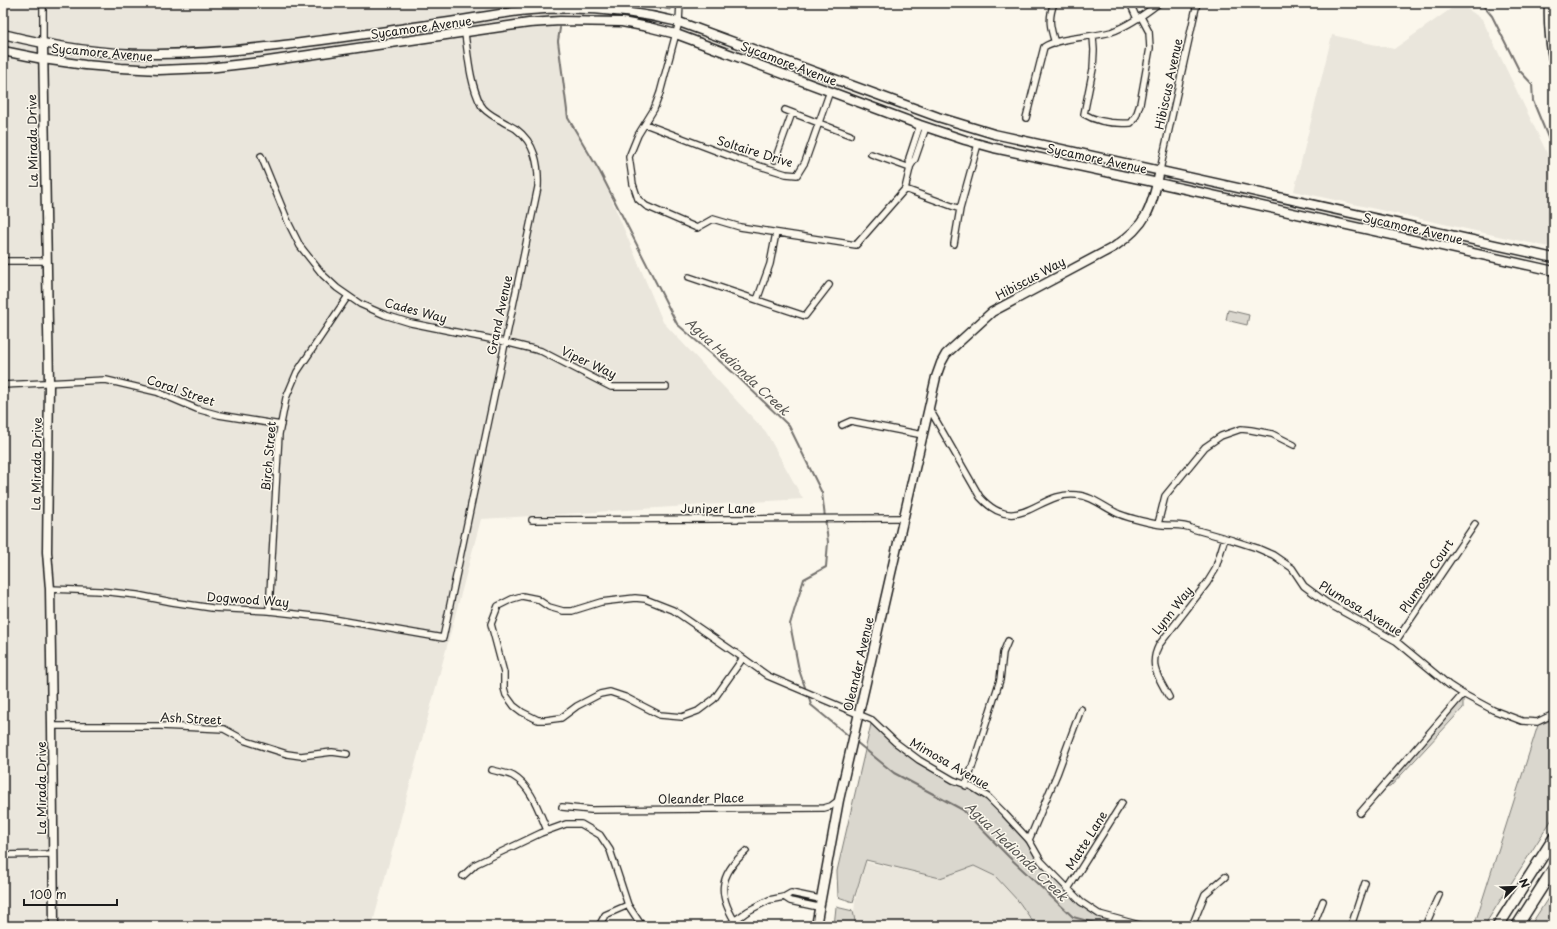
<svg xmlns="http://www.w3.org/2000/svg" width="1557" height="929" font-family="'Playpen Sans',sans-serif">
	<rect width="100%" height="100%" fill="#fbf7ec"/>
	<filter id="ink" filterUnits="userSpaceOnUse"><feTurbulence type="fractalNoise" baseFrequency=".025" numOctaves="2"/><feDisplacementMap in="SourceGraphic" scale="8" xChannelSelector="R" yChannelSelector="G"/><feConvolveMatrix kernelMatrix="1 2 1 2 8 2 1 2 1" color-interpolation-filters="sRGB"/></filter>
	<g filter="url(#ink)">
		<path fill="#eae6dc" d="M3,3H557L558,41L568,118L600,172L663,322L766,432L803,499L481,519L372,926H3Z
			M1459,3L1482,19L1547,153L1554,180V235L1553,248L1294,191L1332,35L1394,49Z
			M866,862L940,878L974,866L995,876L1019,902L1036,926H857L854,914L855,901Z"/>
		<path fill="#dad7ce" stroke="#7b7a75" d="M638,3H670V10Z
			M1228,310L1249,315L1247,325L1226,320Z
			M1463,696V708L1390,787L1384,788Z
			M1554,717V816L1484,926H1473L1476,920L1538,725L1547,722Z
			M872,720L919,760L988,797L1029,840L1041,861L1081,902L1112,918L1109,921L1108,926H1036L1019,902L995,876L974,866L940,878L866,860L853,902L838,897L837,871Z
			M1554,889V926H1530Z
			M836,907L853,911L856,926H834Z"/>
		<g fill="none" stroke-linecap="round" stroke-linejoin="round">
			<path stroke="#74726e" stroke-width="2" d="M1481,3L1492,16L1519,70L1532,84L1533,101L1554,152
				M560,28L558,41L568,118L600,172L677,324L737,376L789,426L822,493L828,542L826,567L804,579L790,624L799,670L806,690
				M808,695L811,705L850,737
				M855,741L894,773L963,810L1009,857L1073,917L1106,926"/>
			<defs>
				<path id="street" d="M43,3V44
					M680,3L679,22L660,93L654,109L638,135L629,157L633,184L638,199L646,206L697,228L713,219L740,227L856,245L905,189L960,209L978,144
					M1054,3C1048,19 1050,27 1055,43
					M1130,3L1137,19
					M1093,36L1094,50L1093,69L1084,114C1097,122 1115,124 1131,123L1136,116L1140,104L1150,48L1149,32L1141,17
					M785,110L850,135
					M1026,118L1044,47C1056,38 1094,37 1111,32C1128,26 1145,14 1159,3
					M645,124L740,160L786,174L797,175L805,162L830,91
					M871,154L910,168
					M261,156L289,224L300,246L323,275L337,288L360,304L385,315L411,323L505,342L541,351L611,387H666
					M775,160L792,113
					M910,167L915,159L926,127
					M1160,170L1197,3
					M905,189L910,168L909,158L920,125
					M776,233L770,264L757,300L805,316L829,285
					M954,244L960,209
					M3,261H46
					M689,277L757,300
					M3,385L106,380L157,392L197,409L219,415L281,425
					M929,408L980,497C1018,539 1039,490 1077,495C1092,496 1105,508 1119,514C1129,518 1152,524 1163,525C1174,526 1183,524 1193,529L1232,540L1257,548L1273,555L1292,568L1304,586L1327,603L1396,641L1449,685L1463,694L1493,710L1522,721L1537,722L1554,714
					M842,425L851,421L923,435
					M532,520L904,518
					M1158,524L1165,496L1205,447L1221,436L1241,429L1251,430L1272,434L1294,445
					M50,589L100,591L137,595L172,602L212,608L269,611L322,617L443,638L538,187C539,164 535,143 516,129C511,126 505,123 500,120C493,116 485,112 481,105C468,80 468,48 463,21
					M522,596L537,599L549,607L563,611H572L601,602L635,598L645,599L673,610L743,658L714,699L698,711L682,717L660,715L625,697L610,692L600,694L577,706L561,718L546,720H538L522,712L514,706L506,695L504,688V673L491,624L498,606L512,599Z
					M269,611L279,434L286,398L297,372L348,296
					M1396,641L1475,524
					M743,658L768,676L872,720L895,742L919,760L953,780L972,787L988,797L1004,813L1029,840L1041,861L1081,902L1099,914L1143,926
					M1169,697C1159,678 1148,666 1159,645L1207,583L1215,570L1225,538
					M52,726H160L224,729L246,741L287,754L301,756L332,752L347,754
					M492,770C499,772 507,773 513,776C532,787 539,812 547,830
					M966,786L1000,680L1003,653L1008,641
					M562,807L591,810L824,808L831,806L839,800
					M1360,813L1463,694
					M1029,840L1057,774L1081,709
					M3,855L53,854
					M463,876L476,864L541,833L566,824H581L600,835L610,850L628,905L642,926
					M1068,889L1122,803
					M784,897L790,901L818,907
					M599,926L605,915L628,905
					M727,926L748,911L769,900L784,897L791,893L820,899
					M738,926C717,895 718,876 746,851
					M1192,926L1205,894L1225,877
					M1313,926L1323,901
					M1351,926L1365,883
					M1425,926L1439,895"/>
				<path id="secondary" d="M1549,3C1548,24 1550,43 1554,64
					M3,34C54,47 106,55 159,54C251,53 343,37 435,24C466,20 498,13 530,10C581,6 630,10 679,22L938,117L994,134L1554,258
					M43,44L49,383L47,552L50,589L52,726L54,926
					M3,51L43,59L85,65L121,68L159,70L208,68L261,62L529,23L560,21L622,22L648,27L676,34L920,125L965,140L994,148L1158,183L1554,271
					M816,926L839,800L936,377L941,363L946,354L992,312L1114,247C1147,225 1152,208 1160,170"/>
				<path id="highway" d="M1498,926L1554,838
					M1517,926L1554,868"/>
			</defs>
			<use href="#street" stroke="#1c1c1c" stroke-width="8"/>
			<use href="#secondary" stroke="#1c1c1c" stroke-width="11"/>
			<use href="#highway" stroke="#1c1c1c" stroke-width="13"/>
			<use href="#street" stroke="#fbf7ec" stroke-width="5.5"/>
			<use href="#secondary" stroke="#fbf7ec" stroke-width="8"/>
			<use href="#highway" stroke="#fbf7ec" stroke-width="10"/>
		</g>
	</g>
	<g text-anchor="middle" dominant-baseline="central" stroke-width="3" stroke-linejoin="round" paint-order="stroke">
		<g font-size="12" fill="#1c1c1c" stroke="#fbf7ec">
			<text transform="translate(421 27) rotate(-8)">Sycamore Avenue</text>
			<text transform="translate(102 52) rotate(5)">Sycamore Avenue</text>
			<text transform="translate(789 63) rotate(21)">Sycamore Avenue</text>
			<text transform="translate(1168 84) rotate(-78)">Hibiscus Avenue</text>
			<text transform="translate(32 141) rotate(-91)">La Mirada Drive</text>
			<text transform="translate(755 151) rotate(17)">Soltaire Drive</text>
			<text transform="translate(1097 158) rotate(12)">Sycamore Avenue</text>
			<text transform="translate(1413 228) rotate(13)">Sycamore Avenue</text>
			<text transform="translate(1030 278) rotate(-28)">Hibiscus Way</text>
			<text transform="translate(416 310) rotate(15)">Cades Way</text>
			<text transform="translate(499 315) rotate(-78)">Grand Avenue</text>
			<text transform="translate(589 362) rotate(25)">Viper Way</text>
			<text transform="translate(181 390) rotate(19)">Coral Street</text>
			<text transform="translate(268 456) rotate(-85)">Birch Street</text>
			<text transform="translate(36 464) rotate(-89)">La Mirada Drive</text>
			<text x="718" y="508">Juniper Lane</text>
			<text transform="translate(1426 576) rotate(-56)">Plumosa Court</text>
			<text transform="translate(248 599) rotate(4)">Dogwood Way</text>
			<text transform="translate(1361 608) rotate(31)">Plumosa Avenue</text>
			<text transform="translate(1172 610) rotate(-52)">Lynn Way</text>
			<text transform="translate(858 664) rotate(-77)">Oleander Avenue</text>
			<text transform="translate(191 718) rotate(3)">Ash Street</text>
			<text transform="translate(950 763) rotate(30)">Mimosa Avenue</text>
			<text transform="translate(41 788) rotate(-90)">La Mirada Drive</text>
			<text transform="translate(701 798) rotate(-1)">Oleander Place</text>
			<text transform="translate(1086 840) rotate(-58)">Matte Lane</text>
		</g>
		<g font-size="13" font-style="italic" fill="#575653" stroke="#fbf7ec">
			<text transform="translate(738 366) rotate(43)">Agua Hedionda Creek</text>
			<text transform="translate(1017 851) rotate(44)">Agua Hedionda Creek</text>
		</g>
	</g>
	<rect width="1557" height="929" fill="none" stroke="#fbf7ec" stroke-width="16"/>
	<rect x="8" y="8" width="1541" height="913" fill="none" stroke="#1c1c1c" stroke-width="1.5" filter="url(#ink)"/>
	<g transform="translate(1515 887) rotate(67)" stroke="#fbf7ec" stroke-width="3" paint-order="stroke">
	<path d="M0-3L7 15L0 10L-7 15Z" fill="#1c1c1c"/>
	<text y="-6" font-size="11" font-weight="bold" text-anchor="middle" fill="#1c1c1c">N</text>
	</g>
	<path d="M24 899v6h93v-6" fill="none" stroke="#1c1c1c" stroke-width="2"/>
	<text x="30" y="899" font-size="12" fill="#1c1c1c" stroke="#fbf7ec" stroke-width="3" paint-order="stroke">100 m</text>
</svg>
